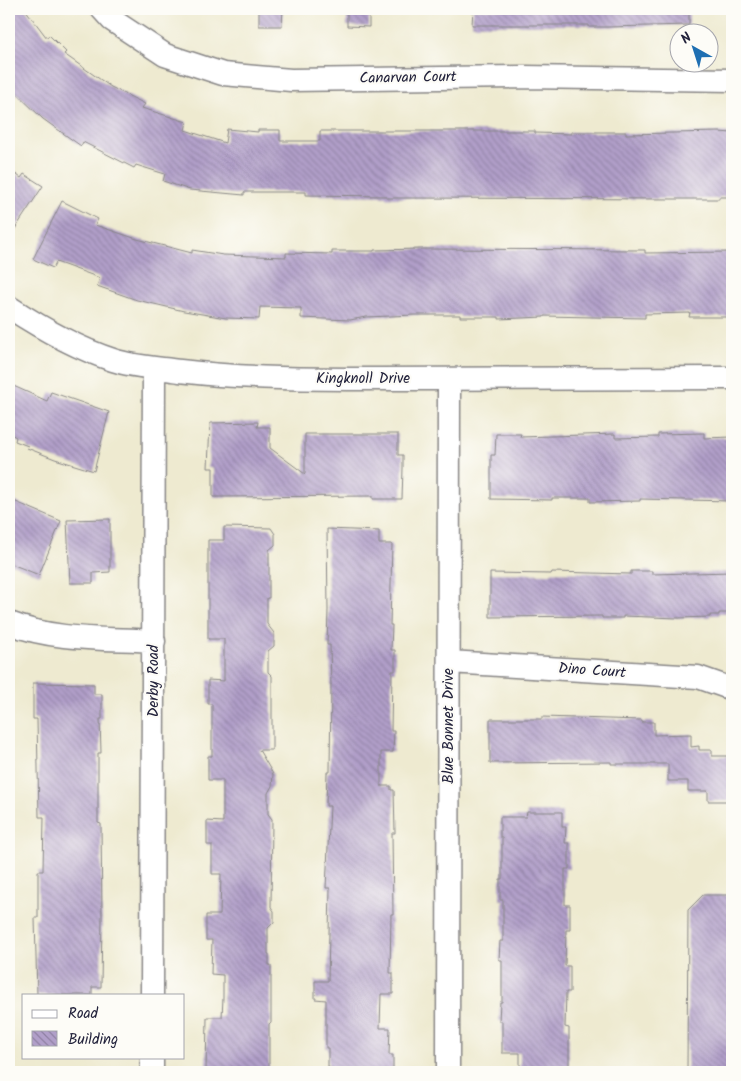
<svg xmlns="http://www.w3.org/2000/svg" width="741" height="1081" font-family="Kalam,sans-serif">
	<defs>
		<pattern id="building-back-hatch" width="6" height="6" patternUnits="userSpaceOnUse" patternTransform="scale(1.25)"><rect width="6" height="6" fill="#b19fc9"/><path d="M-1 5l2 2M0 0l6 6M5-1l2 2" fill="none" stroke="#9081a4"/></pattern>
	</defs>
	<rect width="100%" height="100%" fill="#fdfcf7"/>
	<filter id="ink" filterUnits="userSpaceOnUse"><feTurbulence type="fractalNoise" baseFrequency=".02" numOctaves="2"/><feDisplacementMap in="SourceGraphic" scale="10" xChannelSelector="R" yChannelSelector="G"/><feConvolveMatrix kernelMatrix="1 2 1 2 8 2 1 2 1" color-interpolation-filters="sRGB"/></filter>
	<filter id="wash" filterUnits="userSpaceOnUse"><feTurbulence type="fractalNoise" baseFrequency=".0096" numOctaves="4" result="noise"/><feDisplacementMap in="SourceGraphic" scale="20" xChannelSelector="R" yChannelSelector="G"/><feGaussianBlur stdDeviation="1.12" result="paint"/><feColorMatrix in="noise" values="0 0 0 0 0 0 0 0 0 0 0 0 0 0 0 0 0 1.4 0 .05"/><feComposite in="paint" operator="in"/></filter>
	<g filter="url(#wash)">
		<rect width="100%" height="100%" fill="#eeead0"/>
		<g id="blocks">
			<path fill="url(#building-back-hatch)" d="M9,9H25L47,38L49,35L66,52L64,54L111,87L145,104L142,108L187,122L185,130L225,143L227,129L258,132V130H280V141H320V131H535V133L571,134V132H626V134L719,132L732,133V197H719V199H677L412,198H386V196L306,195V192H244V195L190,190L163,181L165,174L136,165L134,168L83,142L81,146L43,119L9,86Z
				M259,9H283L282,26H259Z
				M347,9H369V27L347,26Z
				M473,9H689V25L608,27H589V25H472Z
				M9,169L21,178L24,174L43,186L9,238Z
				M62,201L98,219L95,225L137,239L192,253V250L223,255L286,257V253L332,254V251H374V250L422,249L645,250V253L732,252V317H689L690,313L645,314V318L544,316V317L499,319V317H460V315H415L366,317L350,320L301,318V308L260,307L259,319L226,318L184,311L137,300L97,286L100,278L56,262L53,268L33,259Z
				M9,384L47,401L51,392L109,412L94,471L55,459L27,448L28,446L15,441L16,437L9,433Z
				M258,422L257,427H270V448L305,474V434H398V455H403V468L402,499H373V496L213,497V468H208L210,423Z
				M704,433V438L732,437V501L640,499V501L590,502V498H552V500L491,499V455H495L496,434H521L520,437L615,434V438L658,437V434Z
				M9,499L61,521L39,575L9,563Z
				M110,519V572L93,573V583H70L67,520Z
				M224,527L271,528L275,534V545L269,550V598H267V624L274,633V646L268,651V672L272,676V750H259L273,774L272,786L268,793V814L272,819L271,907L274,911V922L268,928V954H269V965H271V1022L269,1024V1072H206L207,1017H222L223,998V975L211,974L212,940H206V915H220L221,874H212V845H207V821L223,822V780H208V756H212V704H208V680L224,681V639H208V540H224Z
				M327,529L379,531V544H392L390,625H392L391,650H395V671H392L391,731H394L393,752H381V786H391V790H394L395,833H392L393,914H391L390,973H393V994H381L380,1028H390L389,1055H393V1072H337L328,1067V1048H326V1000L315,999V981H328L329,933L330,888H326L330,806H326L327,772H330L331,686L330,645H327L328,610Z
				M631,571H652V574L732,572V613H719V615H710V617L678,618L623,616V618H602V616L490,617V573L551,574L552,572L631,574Z
				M33,683L94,684V694H102V719H100L101,753H98V823L101,824L102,917L101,987H92V995H37L35,918H38V871H43L44,817H39L37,719H33Z
				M542,717L642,720V722H654V735L691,734V747L699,746V750H712V756H732V801H708V791H688V781H668V764H611V762L490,763V719H542Z
				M527,812H562V827H566L565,843H569V869H565V905H570V930H566L565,966H570V992H566L565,1027L569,1028V1072H520V1053H502V1021H499L500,1002H502V960H499L500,941H503V900H500V879H502V837H500V817H526Z
				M703,895H732V1072H687L688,910Z"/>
		</g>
	</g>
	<g filter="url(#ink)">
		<use href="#blocks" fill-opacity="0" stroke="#888686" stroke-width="1"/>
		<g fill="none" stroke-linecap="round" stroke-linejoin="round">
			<defs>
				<path id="minor" d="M102,9L112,20L165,55L223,74L291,80L524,77L732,80
					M9,307C41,328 76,348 113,360C134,367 158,368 180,371C247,379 313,379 380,379C498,379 615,379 732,378
					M9,623C55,641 106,638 154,641
					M449,662L698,677L732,689
					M152,995L154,368
					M152,1072V1057
					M448,1072L449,379"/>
			</defs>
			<use href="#minor" stroke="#888686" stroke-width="25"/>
			<use href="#minor" stroke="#fff" stroke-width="22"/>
		</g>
	</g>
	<g text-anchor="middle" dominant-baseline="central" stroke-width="4.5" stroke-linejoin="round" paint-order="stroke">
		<g font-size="15" fill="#22223b" stroke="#fdfcf7">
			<text transform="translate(408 78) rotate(-1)">Canarvan Court</text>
			<text x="363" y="379">Kingknoll Drive</text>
			<text transform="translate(592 671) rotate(4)">Dino Court</text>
			<text transform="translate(154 681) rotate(-90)">Derby Road</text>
			<text transform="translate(449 726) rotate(-90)">Blue Bonnet Drive</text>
		</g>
	</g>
	<rect width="741" height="1081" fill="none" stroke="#fdfcf7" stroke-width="30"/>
	<rect x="22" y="994" width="162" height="65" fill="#fdfcf7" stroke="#a5a5ac"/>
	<rect x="32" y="1010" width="25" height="8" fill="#ffffff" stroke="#a5a5ac"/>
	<text x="68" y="1018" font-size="15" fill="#22223b">Road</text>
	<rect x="32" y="1031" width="25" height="15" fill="url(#building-back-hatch)" stroke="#a5a5ac"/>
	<text x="68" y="1044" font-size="15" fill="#22223b">Building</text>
	<g transform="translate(694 48) rotate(321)"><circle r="24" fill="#fdfcf7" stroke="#a5a5ac"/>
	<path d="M0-4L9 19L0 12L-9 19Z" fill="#1f6fb2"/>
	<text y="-8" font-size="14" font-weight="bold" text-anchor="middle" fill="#22223b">N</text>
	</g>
</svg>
